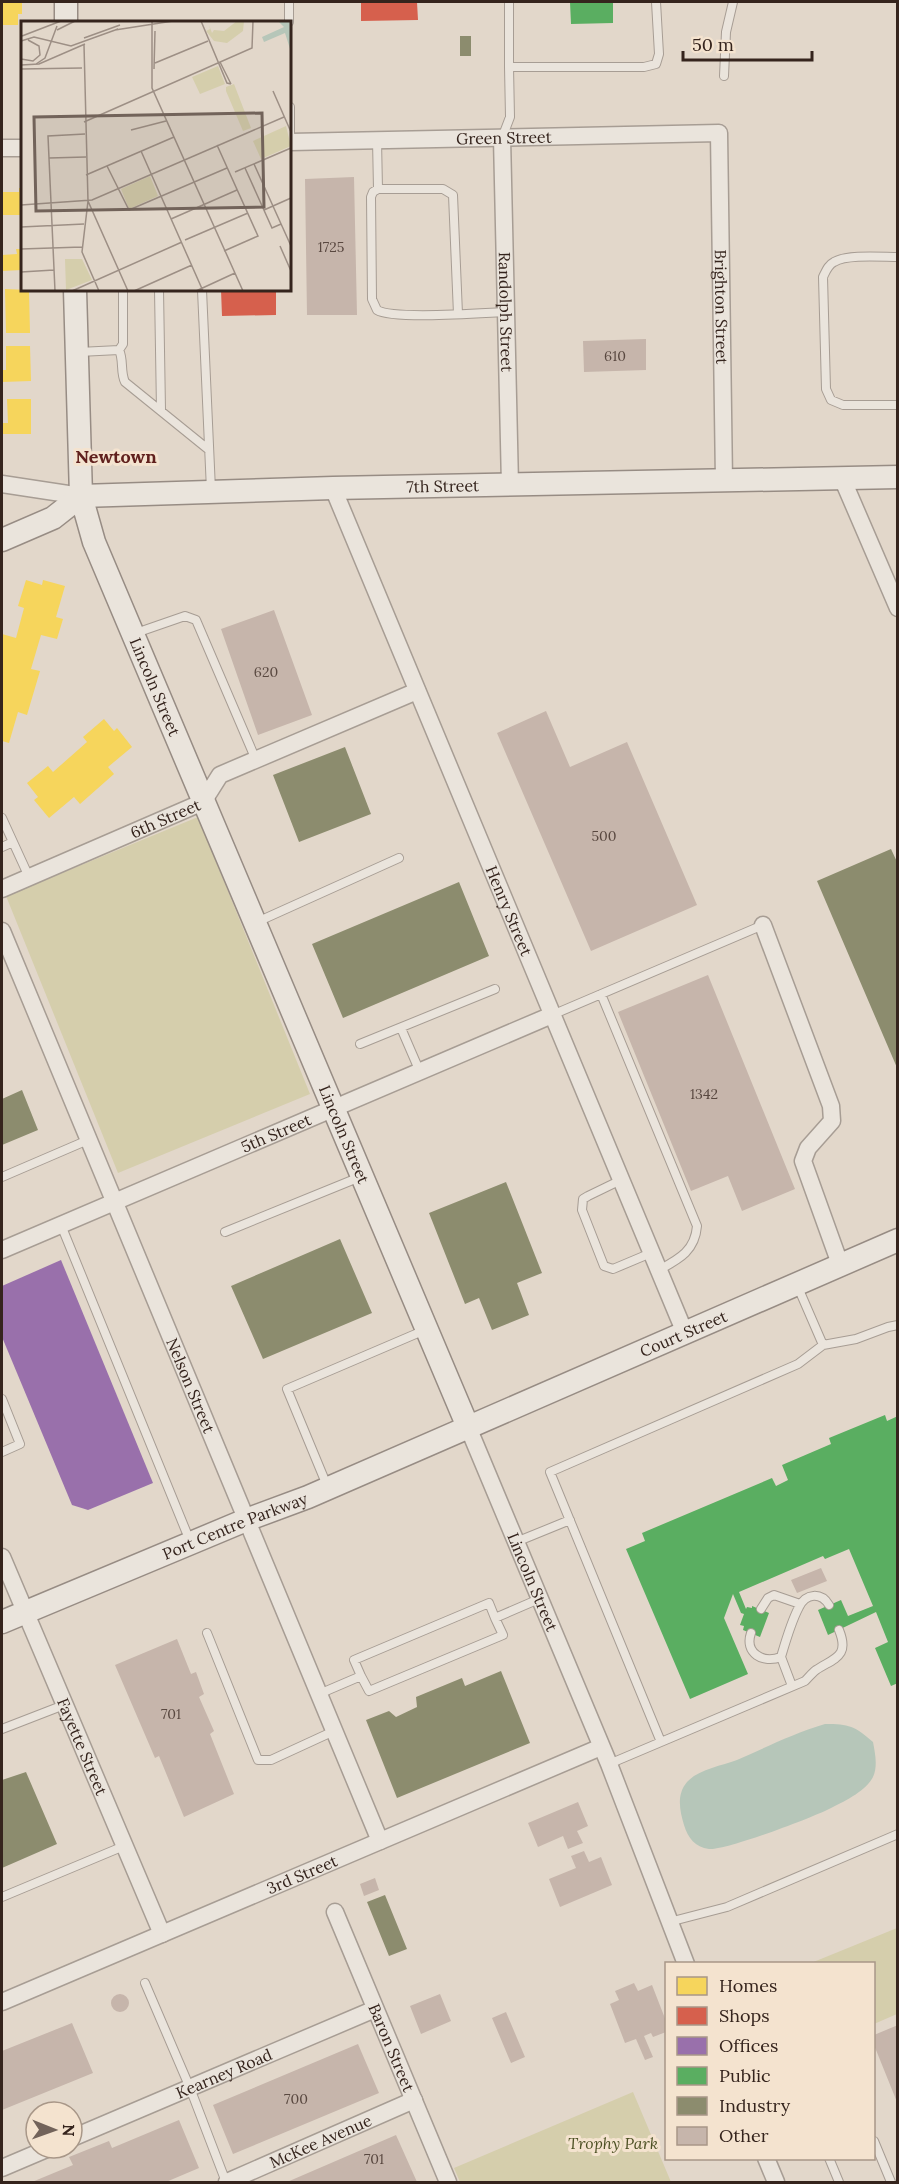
<svg xmlns="http://www.w3.org/2000/svg" width="899" height="2184" font-family="Lora,serif">
	<rect width="100%" height="100%" fill="#e2d7ca"/>
	<path fill="#d5ceac" d="M198,817L310,1094L118,1173L6,896Z
		M897,1928V2014L874,2024V1964L811,1963Z
		M633,2092L671,2182H460L454,2168Z"/>
	<path fill="#b6c6b9" d="M825,1724C849,1724 855,1726 873,1742C875,1753 878,1766 873,1777C865,1792 843,1802 829,1809C811,1818 725,1851 709,1849C695,1847 688,1838 684,1825C680,1811 676,1795 687,1782C699,1769 721,1766 737,1760C767,1747 792,1734 825,1724Z"/>
	<path fill="#f6d55c" d="M2,2H22V14H18V25H2Z
		M19,188H22V215H2V192H19Z
		M16,249H22V270L2,271V255L17,254Z
		M5,289L29,290L30,333H6Z
		M6,346H30L31,381L2,382V370H6Z
		M7,399H31V434H2V423H8Z
		M26,580L42,585L43,580L65,586L56,617L63,619L57,639L41,635L31,669L40,671L27,715L18,712L9,743L2,741V634L16,638L24,608L18,606Z
		M104,719L114,731L117,728L132,747L108,767L114,774L80,804L74,797L49,818L34,800L38,797L27,783L48,766L53,772L87,742L83,737Z"/>
	<path fill="#d6604d" d="M361,2H417L418,20L361,21Z
		M221,290H276V315L222,316Z"/>
	<path fill="#9970ab" d="M61,1260L153,1483L88,1510L72,1505L2,1337V1286Z"/>
	<path fill="#5aae61" d="M570,2H613V23L571,24Z
		M885,1415L887,1421L898,1416V1683L891,1686L875,1648L888,1642L876,1612L828,1635L818,1610L841,1600L848,1616L873,1606L849,1549L825,1559L823,1556L739,1592L746,1609L747,1607L752,1608V1606L769,1613L760,1637L743,1630L744,1626L740,1625L744,1614L741,1613L733,1594L724,1618L748,1674L690,1699L626,1549L645,1541L642,1533L772,1478L776,1486L788,1480L782,1465L831,1444L829,1438Z"/>
	<path fill="#8c8c6e" d="M460,36H471V56H460Z
		M345,747L371,814L299,842L273,775Z
		M891,849L898,864V1070L817,881Z
		M459,882L489,956L343,1018L312,944Z
		M22,1090L38,1130L2,1145V1099Z
		M506,1182L542,1273L517,1283L529,1315L492,1330L479,1298L465,1304L429,1213Z
		M340,1239L372,1313L263,1359L231,1286Z
		M501,1671L530,1743L397,1798L366,1720L389,1711L396,1717L417,1707L416,1697L462,1678L465,1686Z
		M26,1772L57,1844L2,1868V1780Z
		M385,1895L407,1949L389,1956L367,1902Z"/>
	<path fill="#c6b5ab" d="M354,177L357,315H307L305,179Z
		M646,339V370L584,372L583,341Z
		M274,610L312,715L258,735L221,629Z
		M546,711L570,767L627,742L697,905L591,951L497,733Z
		M708,975L795,1189L742,1211L728,1176L691,1191L618,1012Z
		M821,1568L827,1581L797,1593L791,1580Z
		M177,1639L191,1674L196,1672L204,1694L199,1697L214,1731L210,1734L234,1794L184,1817L159,1756L155,1758L115,1665Z
		M578,1802L588,1826L577,1831L583,1843L568,1849L563,1836L538,1847L528,1823Z
		M584,1851L589,1862L601,1857L612,1885L560,1907L549,1879L576,1868L571,1856Z
		M375,1878L379,1890L364,1896L360,1884Z
		M634,1983L638,1991L652,1985L666,2021V2032L653,2037L651,2033L644,2036L653,2057L645,2060L636,2039L625,2043L610,2004L619,2000L615,1991Z
		M111 2003a9 9 0 1 1 18 0a9 9 0 1 1-18 0Z
		M440,1994L451,2021L421,2034L410,2006Z
		M506,2012L525,2057L511,2063L492,2018Z
		M72,2023L93,2073L2,2110V2051Z
		M898,2025V2102H897L874,2045V2035Z
		M358,2044L379,2093L233,2154L213,2105Z
		M179,2120L199,2168L166,2182H32L73,2165L69,2157L109,2141L112,2148Z
		M396,2135L417,2182H287Z"/>
	<g fill="none" stroke-linecap="round" stroke-linejoin="round">
		<defs>
			<path id="lane" d="M289,2V22
				M509,67V2
				M724,76L726,32L733,2
				M290,107V142
				M502,138L510,117L509,67H644L656,64L659,54L656,2
				M377,140L378,189
				M898,257C882,257 847,254 834,262C828,265 826,271 823,277L826,389L831,400L843,405H898
				M159,290L161,410
				M202,290L211,490
				M458,314L453,195L443,189H378L373,192L371,197L372,299L377,310C393,320 482,313 506,312
				M119,350C124,360 120,372 125,382L209,450
				M79,352L119,350L123,344V290
				M133,634L185,616L196,620L256,760
				M2,818L29,877
				M2,847L13,842
				M257,922L399,858
				M601,994L697,1226C695,1251 679,1259 659,1270
				M552,1015L763,925
				M401,1028L420,1072
				M360,1044L495,989
				M2,1177L88,1140
				M621,1180L588,1196L583,1199L582,1210L604,1266L613,1269L651,1253
				M61,1225L190,1541
				M225,1232L360,1177
				M797,1285L823,1345
				M2,1399L20,1444L2,1452
				M328,1488L287,1389L425,1330
				M516,1542L570,1520
				M761,1609L768,1598L774,1595L800,1604
				M207,1633L258,1760H271L334,1731
				M751,1633C744,1653 763,1664 781,1657
				M361,1676L369,1691L503,1635L495,1618
				M792,1686L781,1657C786,1640 791,1622 799,1607C806,1593 821,1592 829,1605
				M319,1694L361,1676L354,1660L489,1603L495,1618L539,1599
				M2,1729L64,1705
				M661,1742L550,1472L798,1364L823,1345L856,1339L888,1327L898,1325
				M609,1764L805,1681C809,1677 812,1673 816,1670C834,1658 850,1657 839,1630
				M2,1897L124,1846
				M669,1922L727,1907L898,1834
				M145,1983L190,2088L226,2182
				M874,2141L891,2182
				M829,2158L839,2182"/>
			<g id="street">
				<path id="s1" d="M502,138L510,485"/>
				<path id="s2" d="M290,142L719,133L724,481"/>
				<path d="M2,148H22"/>
				<path d="M842,478L898,608"/>
				<path d="M2,484L81,496"/>
				<path id="s3" d="M333,488L685,1333"/>
				<path id="s4" d="M2,889L203,802L220,775L417,691"/>
				<path d="M763,925L831,1106L832,1121L808,1148L803,1161L840,1264"/>
				<path id="s5" d="M2,931L380,1841"/>
				<path id="s6" d="M2,1250L552,1015"/>
				<path id="s7" d="M468,1427L609,1764L686,1964"/>
				<path id="s8" d="M2,1557L162,1934"/>
				<path id="s9" d="M335,1912L448,2182"/>
				<path id="s10" d="M2,2002L601,1747"/>
				<path id="s11" d="M72,2138L375,2009"/>
				<path d="M766,2158L776,2182"/>
				<path d="M2,2168L49,2148"/>
				<path id="s12" d="M227,2182L414,2100"/>
			</g>
			<g id="secondary">
				<path d="M66,2V22"/>
				<path id="s13" d="M75,290L81,496L94,542L468,1427"/>
				<path id="s14" d="M2,540L53,518L81,496L333,488L898,477"/>
				<path id="s15" d="M2,1622L246,1520L308,1497L898,1240"/>
			</g>
		</defs>
		<use href="#lane" stroke="#a79d94" stroke-width="10"/>
		<use href="#street" stroke="#a79d94" stroke-width="19"/>
		<use href="#secondary" stroke="#978c84" stroke-width="25"/>
		<use href="#lane" stroke="#eae4dc" stroke-width="8"/>
		<use href="#street" stroke="#eae4dc" stroke-width="16"/>
		<use href="#secondary" stroke="#eae4dc" stroke-width="22"/>
	</g>
	<g text-anchor="middle" dominant-baseline="central" stroke-width="6" stroke-linejoin="round" paint-order="stroke">
		<g font-size="14" fill="#594840">
			<text x="331" y="247">1725</text>
			<text x="615" y="356">610</text>
			<text x="266" y="672">620</text>
			<text x="604" y="836">500</text>
			<text x="704" y="1094">1342</text>
			<text x="171" y="1714">701</text>
			<text x="296" y="2099">700</text>
			<text x="374" y="2159">701</text>
		</g>
		<g font-size="16" fill="#35241d" stroke="#f4e3cf">
			<text stroke="none"><textPath href="#s2" startOffset="214">Green Street</textPath></text>
			<text stroke="none"><textPath href="#s2" startOffset="603">Brighton Street</textPath></text>
			<text stroke="none"><textPath href="#s1" startOffset="174">Randolph Street</textPath></text>
			<text stroke="none"><textPath href="#s14" startOffset="453">7th Street</textPath></text>
			<text stroke="none"><textPath href="#s13" startOffset="411">Lincoln Street</textPath></text>
			<text stroke="none"><textPath href="#s4" startOffset="178">6th Street</textPath></text>
			<text stroke="none"><textPath href="#s3" startOffset="458">Henry Street</textPath></text>
			<text stroke="none"><textPath href="#s6" startOffset="298">5th Street</textPath></text>
			<text stroke="none"><textPath href="#s13" startOffset="897">Lincoln Street</textPath></text>
			<text stroke="none"><textPath href="#s15" startOffset="740">Court Street</textPath></text>
			<text stroke="none"><textPath href="#s5" startOffset="492">Nelson Street</textPath></text>
			<text stroke="none"><textPath href="#s15" startOffset="252">Port Centre Parkway</textPath></text>
			<text stroke="none"><textPath href="#s7" startOffset="168">Lincoln Street</textPath></text>
			<text stroke="none"><textPath href="#s8" startOffset="206">Fayette Street</textPath></text>
			<text stroke="none"><textPath href="#s10" startOffset="326">3rd Street</textPath></text>
			<text stroke="none"><textPath href="#s9" startOffset="147">Baron Street</textPath></text>
			<text stroke="none"><textPath href="#s11" startOffset="165">Kearney Road</textPath></text>
			<text stroke="none"><textPath href="#s12" startOffset="102">McKee Avenue</textPath></text>
		</g>
		<g font-size="16" font-style="italic" fill="#4d5124" stroke="#f4e3cf">
			<text x="613" y="2143">Trophy Park</text>
		</g>
		<g font-size="18" font-weight="bold" fill="#60201d" stroke="#f4e3cf">
			<text x="116" y="456">Newtown</text>
		</g>
	</g>
	<g transform="translate(21 21)">
		<rect width="270" height="270" fill="#e2d7ca"/>
		<path d="M216,0H223L222,10L206,22L193,20L185,10L189,8L188,4L191,12L193,9L203,10ZM197,45L204,63L179,73L171,56ZM213,63L230,107L222,110L205,70V66ZM265,105L270,125L240,138L232,120ZM129,155L137,175L108,188L100,168ZM44,238H61L71,259L45,269Z" fill="#d5ceac"/>
		<path d="M257,0H270V31L264,12L243,21L241,16L263,6Z" fill="#b6c6b9"/>
		<path fill="none" stroke="#9d8f85" stroke-width="1.5" d="M131,0V67L222,270M180,0L206,62L210,63M36,9L54,0M94,9L152,0M1,15L40,0M63,17L99,4M0,20L13,16L50,25L97,8M63,24L67,180L107,270M0,38L12,40L19,34L18,25L7,19M199,41L210,63M134,42L187,20M15,43L24,37L36,5M0,44L18,43L64,23M0,48L61,47M133,48L134,10M252,70L270,111M63,101L231,27L232,0M110,109L145,100M196,124L237,215L203,230M120,130L182,270M28,137L65,136M233,143L270,225M86,145L108,189L206,147M224,147L251,207L260,203M214,151L270,127M65,154L153,116M67,180L61,231L78,270M0,184L71,179L263,96M243,189L270,177M150,198L216,169M0,206L63,203M164,219L227,192M259,225L270,250M0,228L61,226M0,251L33,249M34,270L27,115L64,113M51,270L161,221M113,270L171,244M175,270L214,252"/>
		<path fill="#72635a" fill-opacity="0.15" stroke="#72635a" stroke-width="3" d="M241,92L243,186L15,190L13,96Z"/>
		<rect width="270" height="270" fill="none" stroke="#35241d" stroke-width="3"/>
	</g>
	<rect width="899" height="2184" fill="none" stroke="#35241d" stroke-width="6"/>
	<rect x="665" y="1962" width="210" height="198" fill="#f4e3cf" stroke="#a89788" stroke-width="1.5"/>
	<rect x="677" y="1977" width="30" height="18" fill="#f6d55c" stroke="#a89788" stroke-width="1.5"/>
	<text x="719" y="1992" font-size="18" fill="#35241d">Homes</text>
	<rect x="677" y="2007" width="30" height="18" fill="#d6604d" stroke="#a89788" stroke-width="1.5"/>
	<text x="719" y="2022" font-size="18" fill="#35241d">Shops</text>
	<rect x="677" y="2037" width="30" height="18" fill="#9970ab" stroke="#a89788" stroke-width="1.5"/>
	<text x="719" y="2052" font-size="18" fill="#35241d">Offices</text>
	<rect x="677" y="2067" width="30" height="18" fill="#5aae61" stroke="#a89788" stroke-width="1.5"/>
	<text x="719" y="2082" font-size="18" fill="#35241d">Public</text>
	<rect x="677" y="2097" width="30" height="18" fill="#8c8c6e" stroke="#a89788" stroke-width="1.5"/>
	<text x="719" y="2112" font-size="18" fill="#35241d">Industry</text>
	<rect x="677" y="2127" width="30" height="18" fill="#c6b5ab" stroke="#a89788" stroke-width="1.5"/>
	<text x="719" y="2142" font-size="18" fill="#35241d">Other</text>
	<g transform="translate(54 2130) rotate(91)"><circle r="28" fill="#f4e3cf" stroke="#a89788" stroke-width="1.5"/>
	<path d="M0-4.5L10 22L0 15L-10 22Z" fill="#72635a"/>
	<text y="-9" font-size="16" font-weight="bold" text-anchor="middle" fill="#35241d">N</text>
	</g>
	<path d="M683 51v9h129v-9" fill="none" stroke="#35241d" stroke-width="3"/>
	<text x="692" y="51" font-size="18" fill="#35241d" stroke="#f4e3cf" stroke-width="4.5" paint-order="stroke">50 m</text>
</svg>
